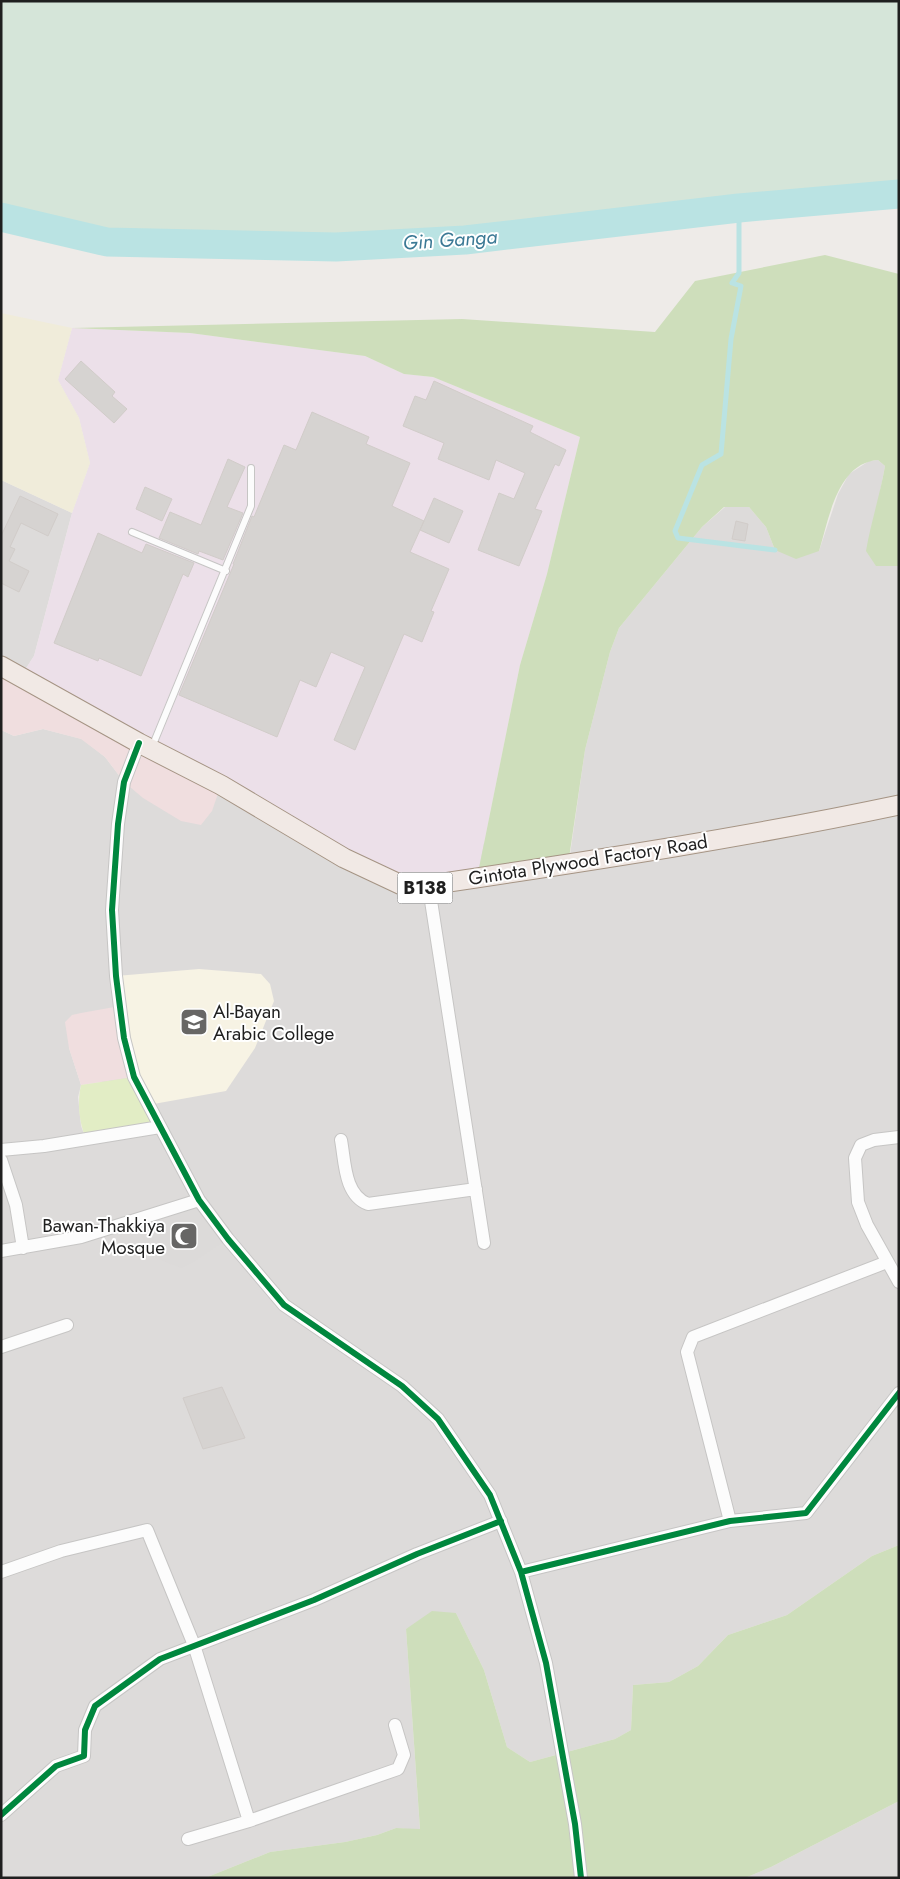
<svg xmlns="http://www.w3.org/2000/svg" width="900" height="1879" font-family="Jost,sans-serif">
	<rect width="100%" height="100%" fill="#eeebe8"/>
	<path fill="#dddbda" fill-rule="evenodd" d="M878,460L885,466L880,492L876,566H899V1545L872,1556L787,1615L728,1635L698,1666L669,1682L633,1685L631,1730L615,1739L530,1762L507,1747L484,1670L456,1613L406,1629L420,1830L396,1828L377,1835L345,1842L270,1852L205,1878H1V730L14,736L43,729L82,739L105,757L124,782L221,785L569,862L585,750L610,652L619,628L702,527L725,507H749L766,527L775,550L819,551L838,494L849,474L869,461ZM120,1006L86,1139L81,1126L78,1097L81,1085L69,1048ZM199,1200L155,1258L149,1247Z
		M1,480L72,513L34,656L21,676L1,666Z
		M899,1801V1878H745L771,1867Z"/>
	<path fill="#f0dedf" d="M1,666L221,785L212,811L201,825L181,821L143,798L124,782L105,757L81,739L43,729L14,736L1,730Z
		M120,1006L134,1077L81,1085L69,1048L65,1022L72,1015L81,1013Z"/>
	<path fill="#ece0e9" d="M72,328L190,333L365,356L404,374L433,377L580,437L547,574L520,665L477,878L410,889L21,676L34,656L72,513L90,463L79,418L58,380Z"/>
	<path fill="#f7f3e4" d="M199,969L261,974L270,984L274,1001L255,1048L226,1091L148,1105L134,1077L116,976Z"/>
	<path fill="#dcdad9" d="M199,1200L228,1239L193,1262L181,1268L155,1258L140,1233L136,1220Z"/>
	<path fill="#f0ecda" d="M1,313L72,328L58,380L79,418L90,463L72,513L1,480Z"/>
	<path fill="#e2edc5" d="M134,1077L160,1127L86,1139C79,1122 77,1103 81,1085Z"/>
	<path fill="#cedebb" d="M825,255L899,274V566H876L866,551C871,522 880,495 885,466L878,460C837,463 829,519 819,551L796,559L775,550L766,527L749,507H724L702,527L619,628L610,652L585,750L568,865L477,878L520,665L547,574L580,437L433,377L404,374L365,356L190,333L72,328L462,319L655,332L695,281Z
		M899,1545V1801L771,1867L745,1878H205L270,1852L345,1842L377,1835L396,1828L420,1829L406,1629L432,1611L456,1613L484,1670L507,1747L530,1762L615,1739L631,1730L633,1685L669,1682L698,1666L728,1635L787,1615L872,1556Z"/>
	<path fill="#d5e5d9" d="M1,1H899V194L739,208L465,240L336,247L107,242L1,217Z"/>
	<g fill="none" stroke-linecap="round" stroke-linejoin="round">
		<path stroke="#bae3e3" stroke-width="5" d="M739,208V273L732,283L741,286L731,339L721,454L702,465L675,531L678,538L775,550"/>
		<path stroke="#bae3e3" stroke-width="29" d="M1,217L107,242L336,247L465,240L739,208L899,194"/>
	</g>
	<path fill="#d6d3d1" stroke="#d1ccc9" d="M81,361L115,392L112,396L127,409L114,423L65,379Z
		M434,381L533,426L530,432L566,450L559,466L555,464L535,509L542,511L519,566L478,550L499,493L514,499L525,473L496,460L489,480L438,459L444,443L403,426L415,396L426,400Z
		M312,412L369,437L366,444L410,463L392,506L424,521L410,552L449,569L431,611L434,612L422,642L404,634L355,750L334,740L365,667L331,652L316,687L300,680L277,737L179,695L234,564H233L252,516L254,517L284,445L296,450Z
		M228,459L245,467L227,507L243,513L223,560L199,551L198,554L159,538L170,512L201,525Z
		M145,487L172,499L162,521L136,509Z
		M20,496L58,514L48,536L21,523L10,547L15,549L9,561L29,571L19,592L1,583V536Z
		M434,498L463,511L449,543L420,530Z
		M736,521L748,524L745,541L732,539Z
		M98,533L142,553L146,544L194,563L188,577L183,574L141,676L99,658L98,661L54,643Z
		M222,1387L245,1438L203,1449L183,1398Z"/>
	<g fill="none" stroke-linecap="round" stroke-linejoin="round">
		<defs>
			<path id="service" d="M132,532L226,571
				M152,747L251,506V468"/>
			<path id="minor" d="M139,743L124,782L118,824L112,910L116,976L124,1038L134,1077L199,1200L228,1239L284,1305L402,1386L438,1419L490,1495L521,1572L546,1663L575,1824L581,1878
				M429,888L484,1243
				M899,1137L874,1140L861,1145L855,1158L858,1202L867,1225L899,1282
				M341,1140C345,1161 344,1195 368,1204L476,1189
				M1,1150L44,1146L160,1127
				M1,1160L16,1205L23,1248
				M1,1251L81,1237L199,1200
				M1,1347L67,1325
				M730,1521L687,1352L693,1337L887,1262
				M1,1572L61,1551L147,1530L194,1645L249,1821L188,1839
				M521,1572L730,1521L806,1513L899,1393
				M1,1815L56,1766L84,1756L85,1730L95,1706L160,1659L314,1600L417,1554L501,1521
				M249,1821L398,1769L404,1755L395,1725"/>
			<path id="primary" d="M1,666L139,743L221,785L344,858L410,889L429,888L443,883C595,860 748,837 899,805"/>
		</defs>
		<use href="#service" stroke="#c6c5c4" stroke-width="8"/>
		<use href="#minor" stroke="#c6c5c4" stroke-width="14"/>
		<use href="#primary" stroke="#a59484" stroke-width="21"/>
		<use href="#service" stroke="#fcfcfc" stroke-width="6"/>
		<use href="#minor" stroke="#fcfcfc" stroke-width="12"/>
		<use href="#primary" stroke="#f1e9e5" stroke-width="19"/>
		<defs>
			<path id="cycleway" d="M139,743L124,782L118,824L112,910L116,976L124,1038L134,1077L199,1200L228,1239L284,1305L402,1386L438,1419L490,1495L521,1572L546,1663L575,1824L581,1878
				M521,1572L730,1521L806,1513L899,1393
				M1,1815L56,1766L84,1756L85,1730L95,1706L160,1659L314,1600L417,1554L501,1521"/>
		</defs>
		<use href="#cycleway" stroke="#fff" stroke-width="9"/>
		<use href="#cycleway" stroke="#00873e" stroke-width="6"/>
	</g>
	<defs>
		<symbol id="school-square" viewBox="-11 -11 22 22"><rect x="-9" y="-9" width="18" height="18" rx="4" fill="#676665" stroke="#fff"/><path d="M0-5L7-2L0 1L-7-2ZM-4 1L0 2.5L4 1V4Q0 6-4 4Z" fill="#fff"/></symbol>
		<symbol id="mosque-square" viewBox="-11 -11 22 22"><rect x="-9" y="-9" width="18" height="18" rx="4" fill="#676665" stroke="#fff"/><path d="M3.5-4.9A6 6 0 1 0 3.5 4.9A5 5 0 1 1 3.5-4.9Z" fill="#fff"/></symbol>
	</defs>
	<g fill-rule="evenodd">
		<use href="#school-square" x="178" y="1006" width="32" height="32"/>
		<use href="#mosque-square" x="168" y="1220" width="32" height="32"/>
	</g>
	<g text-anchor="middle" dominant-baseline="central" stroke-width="4" stroke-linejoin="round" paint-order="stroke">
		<rect fill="#fff" stroke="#626262" stroke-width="1" x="397.5" y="872.5" width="55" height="31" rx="4"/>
		<g font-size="18" font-weight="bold" fill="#1f1f1f">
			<text x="425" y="888">B138</text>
		</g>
		<g font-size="19" fill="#1f1f1f" stroke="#fff">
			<text transform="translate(588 860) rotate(-9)">Gintota Plywood Factory Road</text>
		</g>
		<g font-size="19" fill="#1f1f1f" stroke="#fff" text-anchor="start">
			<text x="213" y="1011">Al-Bayan<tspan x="213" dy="22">Arabic College</tspan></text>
			<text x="165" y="1225" text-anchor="end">Bawan-Thakkiya<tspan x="165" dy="22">Mosque</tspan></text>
		</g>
		<g font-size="20" font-style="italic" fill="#3b7995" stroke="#fff">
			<text transform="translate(450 240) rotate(-4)">Gin Ganga</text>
		</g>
	</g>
	<rect width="900" height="1879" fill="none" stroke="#1f1f1f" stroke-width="5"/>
</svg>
